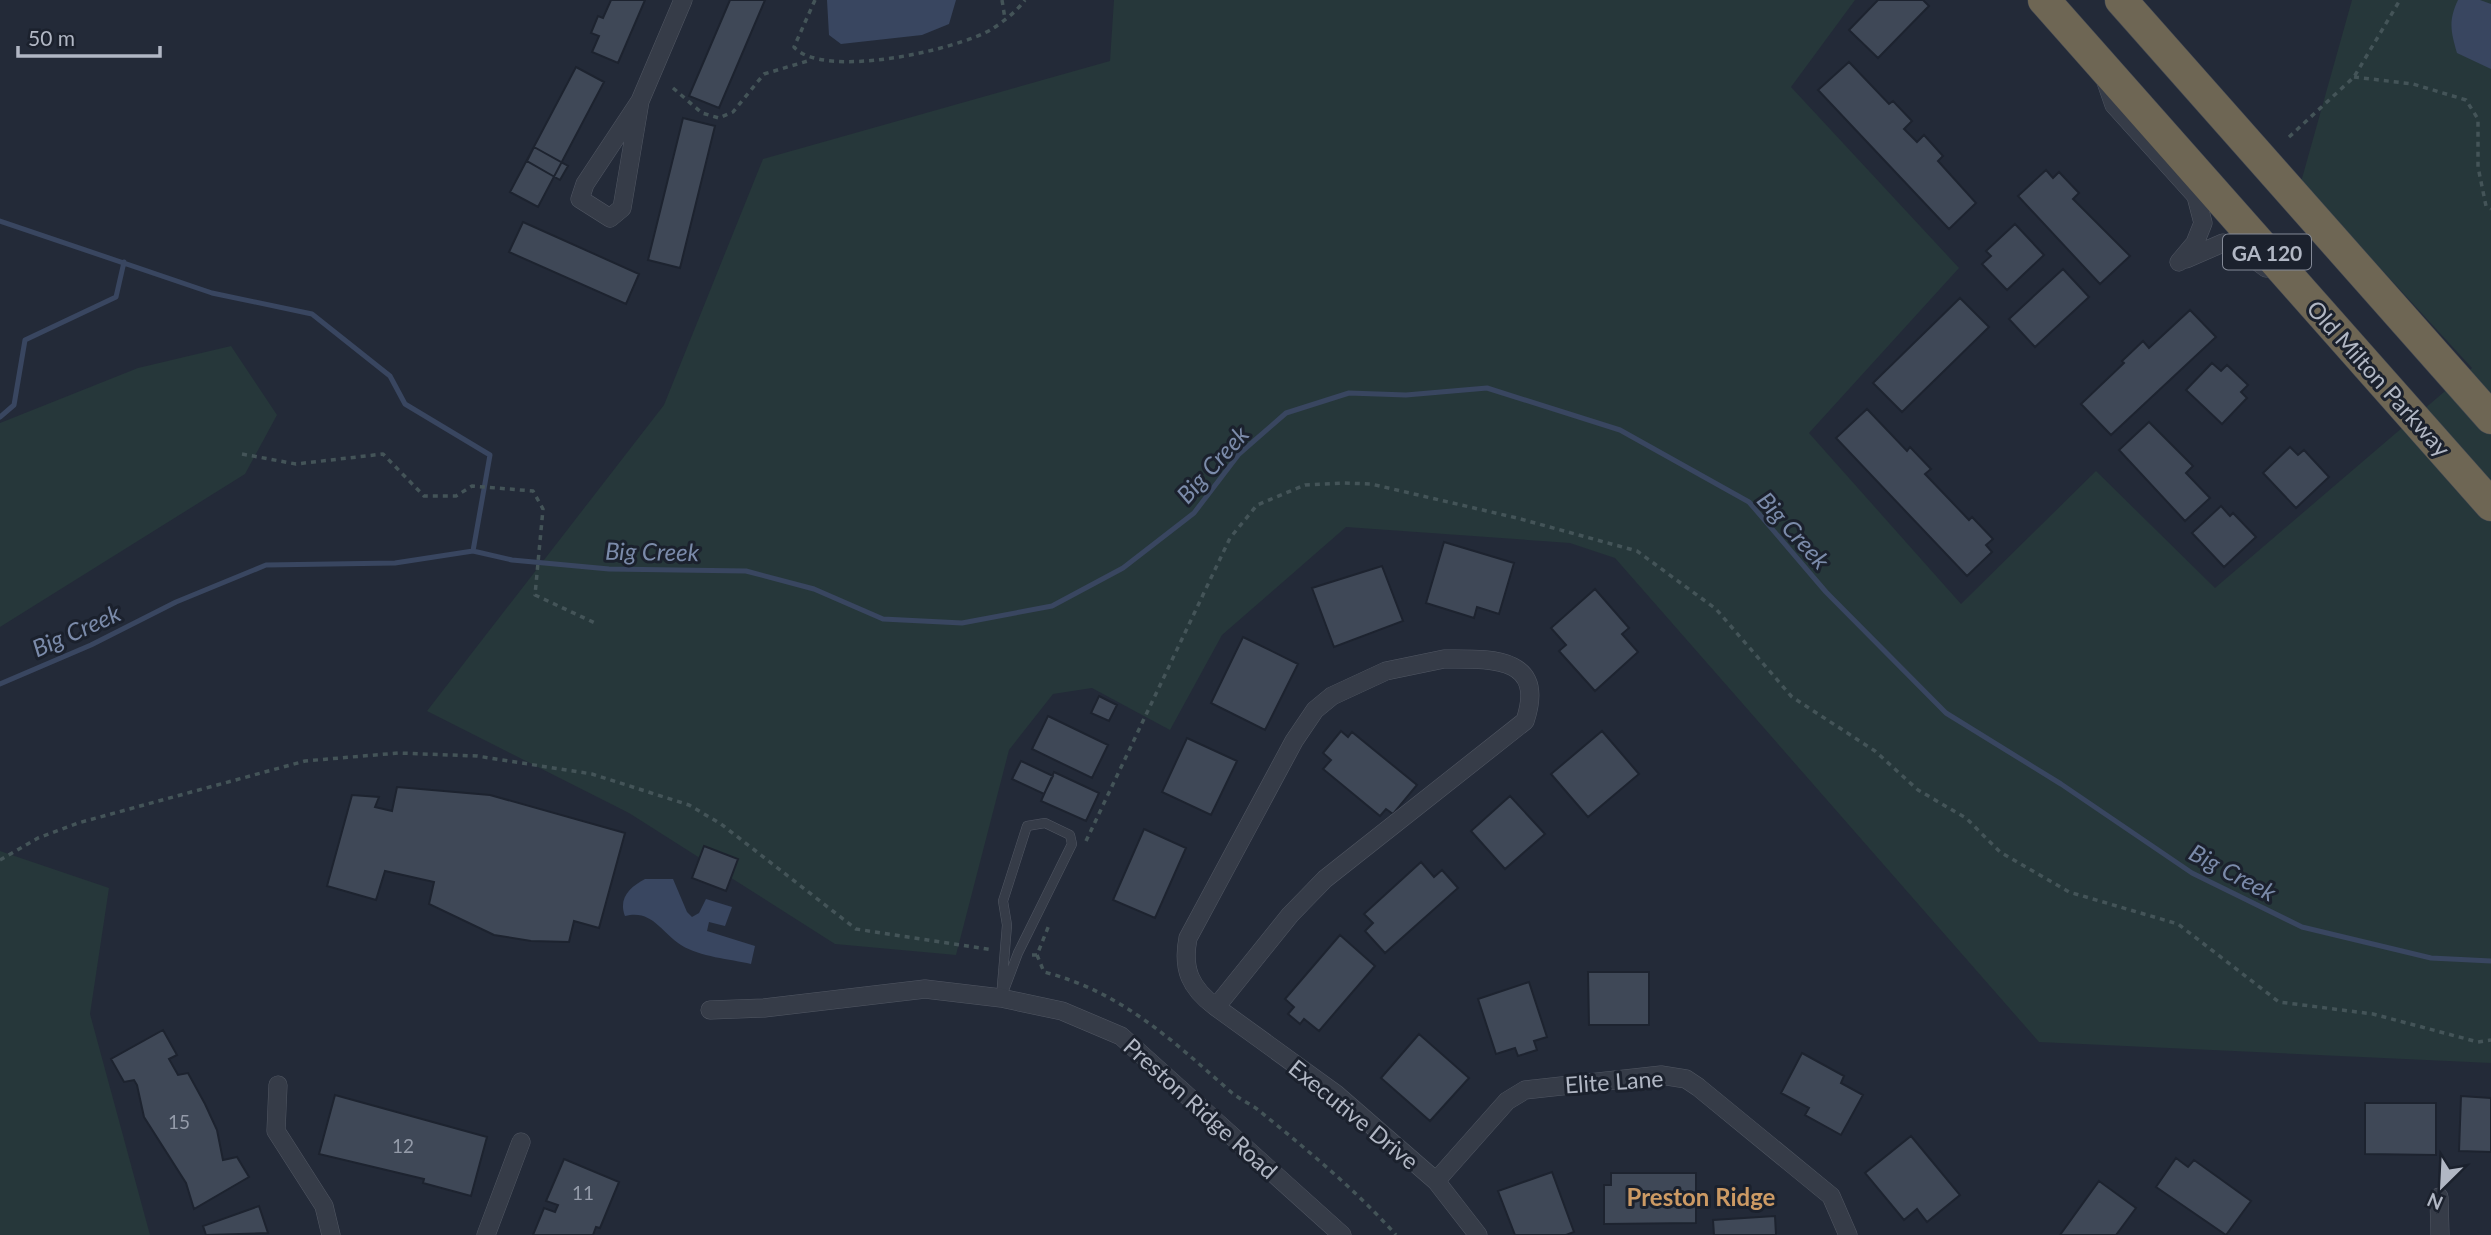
<svg xmlns="http://www.w3.org/2000/svg" width="2491" height="1235" font-family="Lato,sans-serif">
	<rect width="100%" height="100%" fill="#232a38"/>
	<path fill="#26373a" d="M1114,0H1855L1791,87L1959,268L1809,433L1961,604L2096,471L2215,588L2472,368L2301,182L2352,0H2491V1063L2039,1042L1615,558L1570,543L1346,527L1222,635L1170,730L1092,688L1053,694L1009,750L956,955L835,944L629,813L427,711L664,405L763,159L1110,61Z
		M231,346L277,415L245,474L0,627V423L138,368Z
		M0,851L109,888L90,1014L150,1235H0Z"/>
	<path fill="#394660" d="M827,0H956L949,24L922,35L841,44L829,35Z
		M2458,0H2480L2491,4V69L2457,53C2451,32 2448,21 2458,0Z
		M645,879H673L687,912L692,917L699,913L706,899L732,907L725,926L709,922L707,931L755,946L751,964C730,959 700,957 681,945C661,932 652,909 625,916C618,898 630,887 645,879Z"/>
	<g fill="none" stroke-linecap="round" stroke-linejoin="round">
		<path stroke="#394660" stroke-width="5" d="M0,221L212,293L312,314L390,376L405,404L490,455L473,551
			M0,417L14,405L25,340L116,297L124,262
			M0,684L91,645L176,602L266,565L395,563L473,551L512,560L609,569L746,571L814,589L883,619L962,623L1052,606L1123,568L1194,513L1239,454L1286,413L1349,393L1406,395L1487,388L1620,430L1749,502L1826,592L1946,713L2061,784L2192,873L2302,927L2431,958L2491,961"/>
	</g>
	<path fill="#3f4857" stroke="#1d232f" stroke-width="2" d="M611,0H645L618,63L592,52L599,36L591,33L598,16L603,18Z
		M730,0H765L719,108L689,96Z
		M1878,0H1923L1929,6L1878,58L1849,30Z
		M1849,62L1889,104L1893,101L1912,121L1904,129L1917,142L1924,135L1943,156L1938,161L1976,203L1949,229L1818,90Z
		M576,67L604,82L538,207L510,192Z
		M683,118L715,126L680,268L648,260Z
		M534,147L568,166L560,180L527,161Z
		M2046,170L2053,178L2059,172L2079,193L2073,199L2130,256L2100,284L2018,196Z
		M523,222L639,274L626,304L509,252Z
		M2015,224L2044,255L2007,290L1982,264L1991,256L1986,251Z
		M2063,269L2089,297L2035,347L2009,319Z
		M1960,298L1989,327L1902,412L1873,383Z
		M2190,310L2216,337L2111,435L2081,404L2124,363L2122,361L2143,341L2149,348Z
		M2212,363L2221,371L2227,365L2248,385L2241,392L2247,398L2222,424L2186,390Z
		M1867,409L1907,451L1910,447L1931,469L1925,474L1969,520L1972,517L1993,539L1986,545L1992,552L1967,576L1836,438Z
		M2149,422L2193,466L2186,473L2210,498L2185,521L2119,450Z
		M2290,447L2298,455L2304,450L2329,477L2296,508L2263,473Z
		M2221,506L2230,516L2233,513L2256,537L2224,567L2192,533Z
		M1444,542L1514,563L1499,614L1477,607L1474,618L1426,603Z
		M1382,566L1403,621L1334,647L1312,588Z
		M1595,589L1629,628L1622,634L1638,652L1595,691L1559,651L1566,645L1551,628Z
		M1243,637L1298,664L1265,730L1211,703Z
		M1099,696L1117,705L1109,721L1091,713Z
		M1048,716L1108,745L1092,778L1032,749Z
		M1341,731L1348,737L1352,732L1417,785L1393,814L1386,809L1380,816L1323,769L1331,760L1323,753Z
		M1602,731L1639,774L1588,817L1551,774Z
		M1187,738L1237,761L1211,815L1162,792Z
		M1021,761L1053,776L1044,794L1012,779Z
		M1054,772L1099,793L1086,821L1041,801Z
		M397,787L490,795L625,833L599,928L574,921L569,942L531,941L494,935L429,904L434,882L385,871L376,900L327,886L352,795L379,797L375,807L392,811Z
		M1510,796L1545,834L1505,869L1471,831Z
		M1144,829L1186,848L1155,918L1113,900Z
		M704,846L738,859L726,891L692,878Z
		M1421,862L1434,877L1442,870L1458,888L1385,953L1365,931L1373,923L1364,914Z
		M1340,935L1375,966L1319,1031L1304,1019L1300,1024L1288,1014L1294,1007L1285,999Z
		M1588,972H1649V1025H1589Z
		M1529,982L1547,1037L1534,1041L1537,1050L1518,1056L1515,1048L1496,1054L1478,999Z
		M163,1030L177,1055L169,1059L178,1075L188,1073L205,1104L217,1130L223,1160L237,1157L249,1177L194,1209L186,1183L144,1117L137,1085L134,1080L124,1082L111,1059Z
		M1419,1034L1469,1078L1430,1121L1381,1078Z
		M1802,1053L1844,1076L1841,1083L1863,1095L1841,1135L1805,1115L1809,1108L1781,1093Z
		M335,1095L487,1137L471,1196L423,1183L424,1179L319,1154Z
		M2461,1096L2491,1098V1152L2459,1151Z
		M2365,1103H2436V1155L2365,1154Z
		M1911,1136L1960,1195L1927,1222L1917,1209L1904,1220L1865,1173Z
		M2176,1158L2188,1167L2194,1160L2251,1201L2226,1235L2156,1187Z
		M564,1159L619,1182L600,1228L596,1227L593,1235H533L544,1208L555,1212L558,1205L546,1201Z
		M1552,1172L1574,1232L1566,1235H1515L1498,1191Z
		M1611,1173H1696V1223L1604,1224V1185H1611Z
		M2099,1181L2136,1208L2116,1235H2060Z
		M259,1206L268,1233L206,1235L203,1226Z
		M1775,1216L1776,1235H1714L1713,1220Z"/>
	<g fill="none" stroke-linecap="round" stroke-linejoin="round">
		<defs>
			<path id="lane" d="M1045,823L1070,835L1072,844L1018,953L1001,998L1007,925L1003,901L1027,826Z"/>
			<path id="street" d="M2105,79L2114,105L2196,196L2203,223L2195,243L2179,262
				M640,101L622,208L610,218L580,199L585,184L640,101L683,0
				M2186,259L2223,243L2242,250L2266,268
				M1444,659C1489,659 1547,655 1525,721L1325,879L1290,915L1216,1007C1190,988 1182,969 1188,938L1294,741L1315,710L1332,696L1386,671Z
				M1216,1007L1336,1094L1436,1181L1478,1235
				M710,1010L764,1008L925,989L1001,998L1062,1011L1121,1036L1342,1235
				M278,1085L276,1131L324,1206L331,1235
				M1436,1181L1507,1101L1525,1090L1661,1075L1686,1079L1698,1087L1831,1196L1848,1235
				M2439,1197L2440,1235
				M486,1235L521,1142"/>
			<path id="highway" d="M2044,0L2491,505
				M2121,0L2491,418"/>
		</defs>
		<use href="#lane" stroke="#515763" stroke-width="10"/>
		<use href="#street" stroke="#515763" stroke-width="19"/>
		<use href="#highway" stroke="#414753" stroke-width="33"/>
		<path stroke="#445458" stroke-width="3.5" stroke-dasharray="5 5" stroke-linecap="butt" d="M815,0L794,47C823,80 957,50 992,29C1003,22 1017,11 1025,0
			M1002,0L1005,19
			M2354,77L2413,84L2466,100L2478,119V167L2486,206L2491,209
			M673,88L702,113L719,118L733,112L764,74L811,60
			M2289,137L2354,77L2400,0
			M242,454L296,464L383,454L424,496H456L472,486L533,491L543,509L535,595L595,623
			M1086,841L1230,538L1257,505L1305,485L1344,483L1371,484L1517,518L1637,551L1716,609L1792,697L1875,751L1918,790L1966,818L2000,852L2069,892L2178,924L2279,1002L2373,1014L2478,1042L2491,1040
			M0,860L38,838L78,823L305,761L398,753L477,756L592,774L689,805L721,824L856,929L993,950
			M1032,955H1037L1049,925
			M1037,955L1044,972C1122,992 1173,1041 1231,1092C1239,1099 1249,1103 1257,1109C1305,1148 1355,1189 1396,1235"/>
		<use href="#lane" stroke="#363c48" stroke-width="9"/>
		<use href="#street" stroke="#363c48" stroke-width="18"/>
		<use href="#highway" stroke="#6e6654" stroke-width="32"/>
	</g>
	<g text-anchor="middle" dominant-baseline="central" stroke-width="6" stroke-linejoin="round" paint-order="stroke">
		<g font-size="19" fill="#949ba9">
			<text x="179" y="1121">15</text>
			<text x="403" y="1145">12</text>
			<text x="583" y="1192">11</text>
		</g>
		<rect fill="#1b212d" stroke="#848a97" stroke-width="2" x="2223" y="234.5" width="88" height="35" rx="5"/>
		<g font-size="21" font-weight="bold" fill="#b1b7c4">
			<text x="2267" y="252">GA 120</text>
		</g>
		<g font-size="23" fill="#b1b7c4" stroke="#1b212d">
			<text transform="translate(2379 378) rotate(48)">Old Milton Parkway</text>
			<text transform="translate(1614 1081) rotate(-4)">Elite Lane</text>
			<text transform="translate(1201 1108) rotate(42)">Preston Ridge Road</text>
			<text transform="translate(1354 1114) rotate(39)">Executive Drive</text>
		</g>
		<g font-size="24" font-style="italic" fill="#7b8baa" stroke="#1b212d">
			<text transform="translate(1212 464) rotate(-48)">Big Creek</text>
			<text transform="translate(1794 530) rotate(48)">Big Creek</text>
			<text transform="translate(652 551) rotate(1)">Big Creek</text>
			<text transform="translate(76 630) rotate(-24)">Big Creek</text>
			<text transform="translate(2233 872) rotate(28)">Big Creek</text>
		</g>
		<g font-size="24" font-weight="bold" fill="#cc9a64" stroke="#1b212d">
			<text x="1701" y="1196">Preston Ridge</text>
		</g>
	</g>
	<g transform="translate(2442 1186) rotate(204)" stroke="#1b212d" stroke-width="5" paint-order="stroke">
	<path d="M0-5L12 26L0 18L-12 26Z" fill="#b1b7c4"/>
	<text y="-10" font-size="19" font-weight="bold" text-anchor="middle" fill="#b1b7c4">N</text>
	</g>
	<path d="M18 46v10h142v-10" fill="none" stroke="#b1b7c4" stroke-width="3.5"/>
	<text x="28" y="46" font-size="21" fill="#b1b7c4" stroke="#1b212d" stroke-width="5" paint-order="stroke">50 m</text>
</svg>
